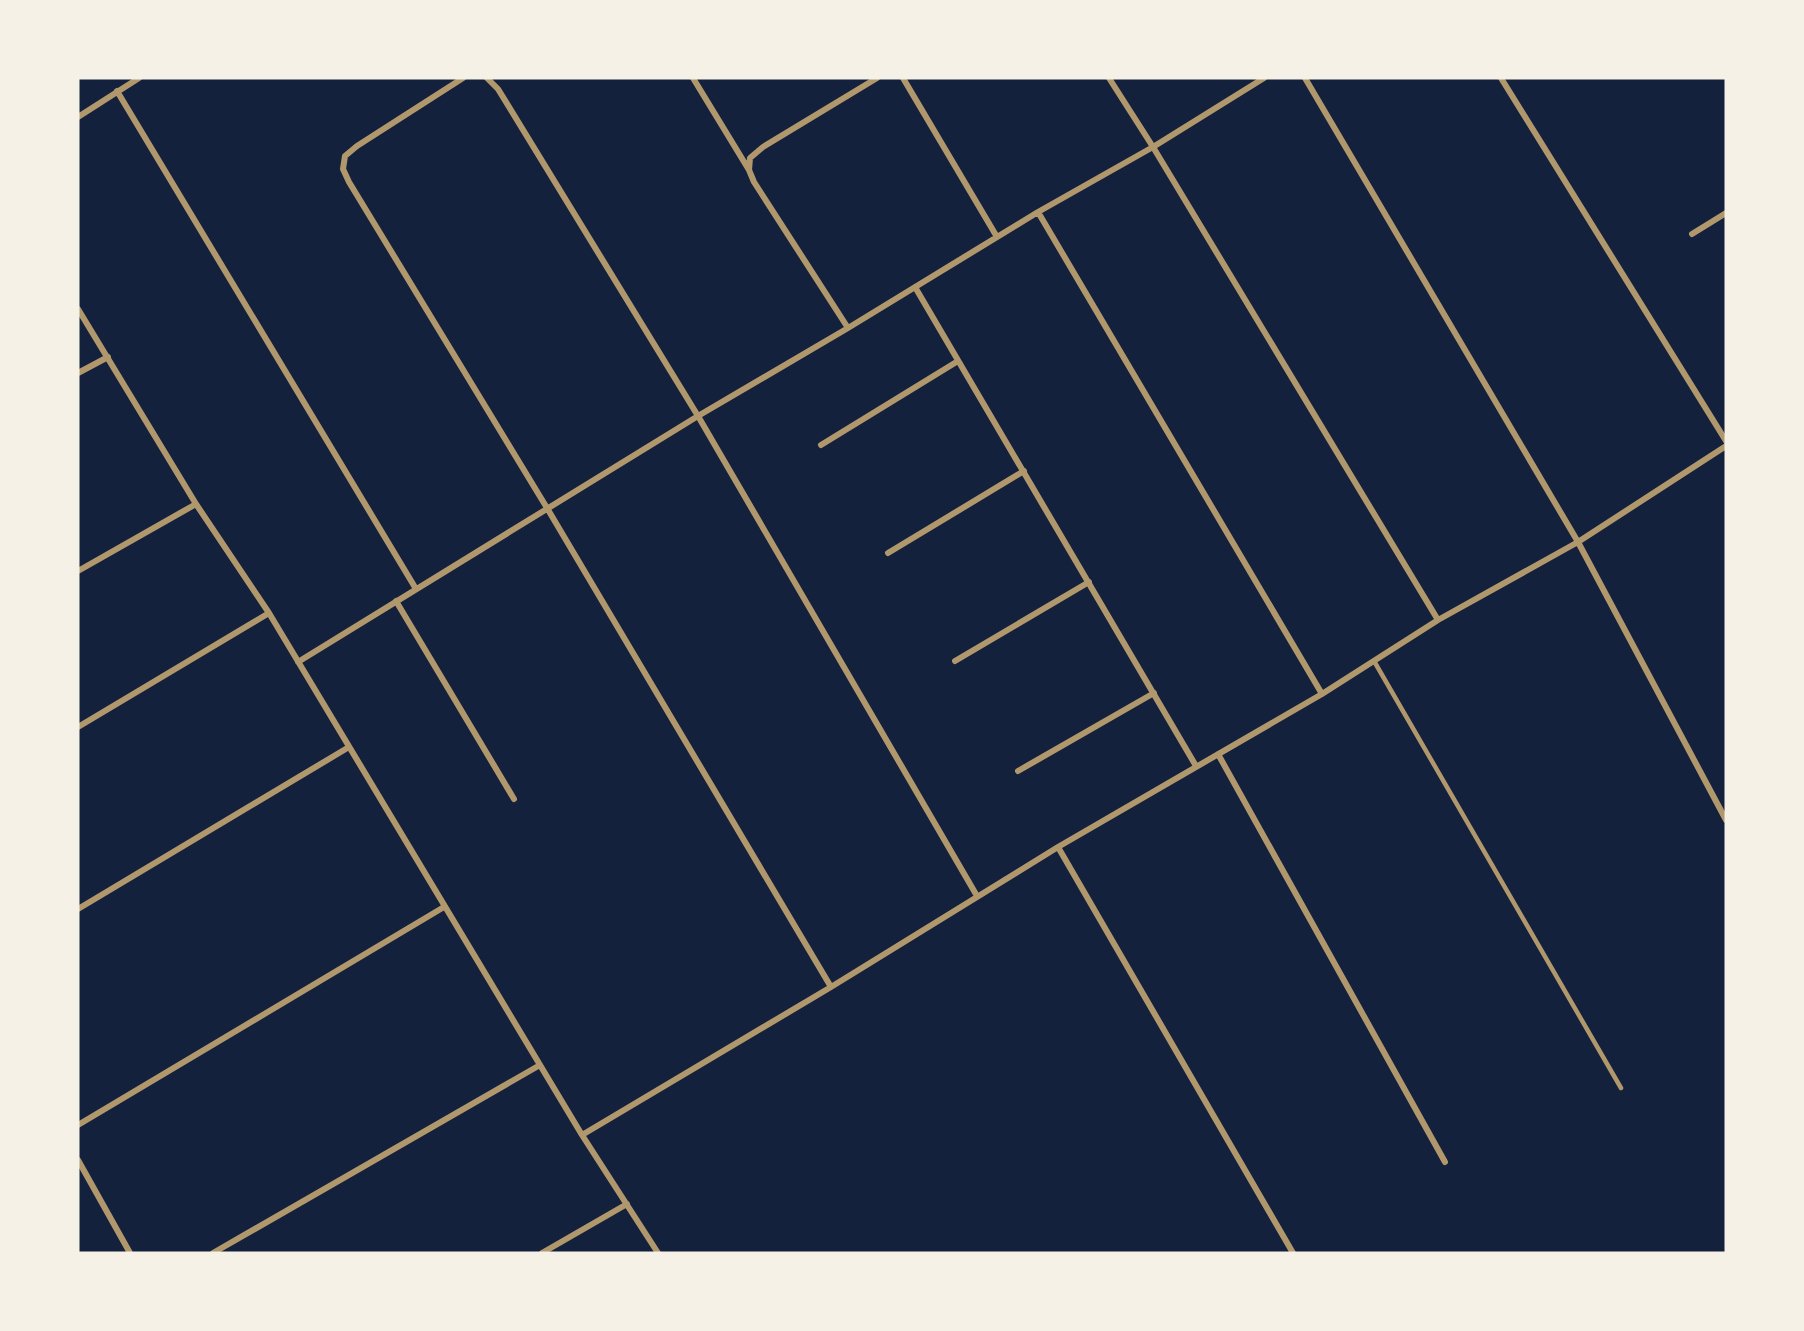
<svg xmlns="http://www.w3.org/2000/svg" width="1804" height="1331" font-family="Cabin,sans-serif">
	<rect width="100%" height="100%" fill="#14213d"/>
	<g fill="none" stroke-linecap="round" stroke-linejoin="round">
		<path stroke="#b1986c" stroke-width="4.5" d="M1374,661L1621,1088"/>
		<path stroke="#b1986c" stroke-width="6" d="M463,78L357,146L345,156L343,169L349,182L547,508L831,987
			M487,78L498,89L698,416L977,896
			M693,78L749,170
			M903,78L997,237
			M1109,78L1153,147L1438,620
			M1305,78L1578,542L1726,820
			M1501,78L1726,441
			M117,91L416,589
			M78,117L139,78
			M1038,212L1322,694
			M1692,234L1726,213
			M915,287L1196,766
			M78,309L196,504L269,613L582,1135L658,1253
			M848,328L754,182L749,170L750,158L763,147L877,78
			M78,373L108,357
			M821,445L958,361
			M888,553L1024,471
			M78,571L196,504
			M396,601L514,799
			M955,661L1089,582
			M298,662L698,416L848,328L1038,212L1153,147L1264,78
			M78,727L269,613
			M1218,754L1445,1162
			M1018,771L1154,693
			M1058,847L1293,1253
			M78,909L349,747
			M78,1125L444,907
			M582,1135L831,987L1058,847L1322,694L1438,620L1578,542L1726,446
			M78,1160L130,1253
			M213,1253L540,1065
			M542,1253L627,1204"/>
	</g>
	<rect width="1804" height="1331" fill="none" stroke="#f6f1e7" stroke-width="159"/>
</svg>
